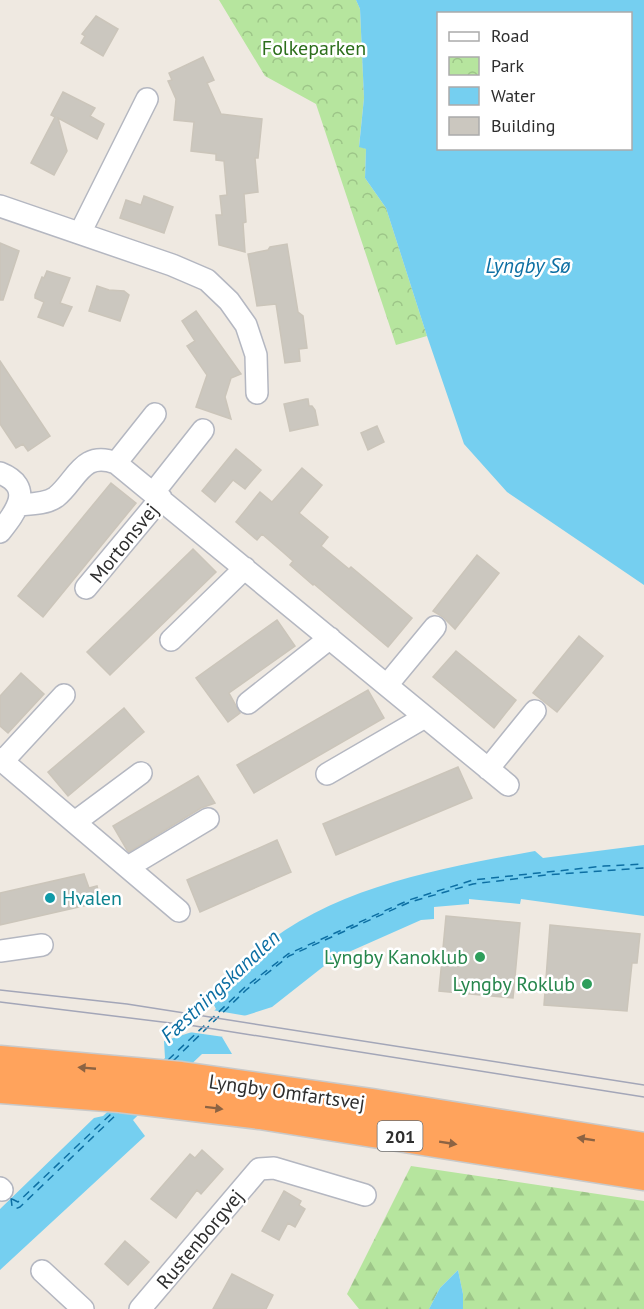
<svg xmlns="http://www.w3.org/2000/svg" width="644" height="1309" font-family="'PT Sans',sans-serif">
	<defs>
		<pattern id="forest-firs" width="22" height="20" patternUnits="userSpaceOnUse" patternTransform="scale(1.5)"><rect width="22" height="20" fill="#b6e59e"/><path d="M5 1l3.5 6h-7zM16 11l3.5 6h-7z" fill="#9dc588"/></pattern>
		<pattern id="park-crowns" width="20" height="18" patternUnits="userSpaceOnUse" patternTransform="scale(1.5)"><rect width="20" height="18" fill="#b6e59e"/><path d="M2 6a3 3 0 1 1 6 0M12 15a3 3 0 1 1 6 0" fill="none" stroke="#9dc588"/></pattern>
	</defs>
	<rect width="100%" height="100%" fill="#efe9e1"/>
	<path fill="url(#forest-firs)" d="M411,1166L644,1201V1309H463V1294L458,1270L440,1288L429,1309H359L347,1294Z"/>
	<path fill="url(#park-crowns)" d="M219,0H356L360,9L364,98L359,146L366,149L365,178L386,208L427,336L396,345L316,104L265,76Z"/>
	<path fill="#75cff0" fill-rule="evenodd" d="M356,0H644V585L507,492L464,444L427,336L386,208L365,178L366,149L359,147L364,98L360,9ZM438,14H630V148H438Z
		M644,845V916L521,899L520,904L469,899V904L434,907V919L421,920L333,959L272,1007L244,1016L222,1037L232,1054H202L133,1120L145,1136L0,1270V1209L94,1118L103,1116L165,1058L164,1041L192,1032L216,1009L211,999C226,983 241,965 259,950C332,887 443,868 535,851L543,858Z
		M458,1270L463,1294V1309H429L440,1288Z"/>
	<path fill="#efe9e1" d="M212,1010L247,1016L224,1037L189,1032Z"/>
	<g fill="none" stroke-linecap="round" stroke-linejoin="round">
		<path stroke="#0d6fa3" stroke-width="1.5" stroke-dasharray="8 6" stroke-linecap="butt" d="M168,1060L244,988L288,954L409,900L473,880L604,866L644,864
			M173,1061L246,990L289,956L410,902L473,884L546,875L644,868
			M11,1198L12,1206L15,1209L20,1207L119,1112
			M12,1199L18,1202L114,1111"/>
	</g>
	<path fill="#cbc7bf" stroke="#cbc5ba" stroke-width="1.5" d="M96,16L118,29L103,56L81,43L85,36L82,34Z
		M203,57L214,80L207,83L221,114L262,119L258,158H255L258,192L244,194L246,222L243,223L245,252L219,245L216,215H222L220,196L227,195L224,161L216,160V154L191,151L194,122L174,120L176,99L168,81L172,80L169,73Z
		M63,92L95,108L90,116L104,124L97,139L58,118L67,151L54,175L31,163L55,117L51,115Z
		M144,196L173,207L164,233L120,218L126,200L141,205Z
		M0,243L19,251L3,300H0Z
		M287,244L298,312L303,316L307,348L299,349L300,361L285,363L276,304L257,306L248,254L268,250L270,247Z
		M47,271L70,278L60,303L72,307L63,326L38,317L44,302L35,298V295L42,277L44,278Z
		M97,286L109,290L124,291L129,295L120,321L89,311Z
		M196,311L241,374L231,378L225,397L231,419L196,407L207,375L187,346L195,341L182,321Z
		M0,361L50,436L28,451L23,444L16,448L0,424Z
		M306,399H308L309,406H312L315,410L318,425L290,431L284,404Z
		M377,426L384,442L368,450L361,433Z
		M236,449L261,470L245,489L233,480L215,502L202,491Z
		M302,468L322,485L299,513L328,537L321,546L349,569L351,567L412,618L388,647L314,584L313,585L290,565L293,561L284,553L262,534L257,540L236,522L260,492L272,502Z
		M111,483L136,503L43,617L18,596Z
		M193,549L216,572L110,675L87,652Z
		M477,555L499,573L455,629L443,617L433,611Z
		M277,620L295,646L229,693L240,713L228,722L196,678Z
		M579,636L603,656L557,712L533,693Z
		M456,651L516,700L494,728L433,677Z
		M21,673L44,694L8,733L0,726V696Z
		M368,690L384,718L254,793L237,765Z
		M124,708L144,732L68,796L48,772Z
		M458,767L472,798L336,855L323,824Z
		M198,776L215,803L201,808L129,852L127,850L113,826Z
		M277,840L291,872L200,912L187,880Z
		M84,874L89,888L97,886L101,902L0,925V893Z
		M446,916L520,923L513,998L439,991Z
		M550,925L640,934L637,963H632L627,1011L544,1005Z
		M202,1150L223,1169L201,1194L197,1190L176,1218L151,1199L190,1154L195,1158Z
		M284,1191L301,1201L299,1205L305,1209L295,1227L288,1223L279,1240L262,1231Z
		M125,1241L149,1262L128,1285L105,1264Z
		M232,1274L273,1295L266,1309H213Z"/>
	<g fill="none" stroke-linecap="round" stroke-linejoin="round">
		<defs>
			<path id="minor" d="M0,206L172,265L207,280L229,301L246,325L256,355L257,393
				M80,233L147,99
				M116,463L155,414
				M0,473C35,487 16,512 0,532
				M154,492L203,430
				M19,505C31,504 46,504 56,497C77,480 82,450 116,463L508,785
				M86,588L161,498
				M171,640L245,568
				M387,685L435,627
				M248,703L330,638
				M0,759L179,911
				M3,761L64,695
				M488,769L535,711
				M327,774L425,717
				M75,822L141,773
				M128,867L208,819
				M0,951L42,945
				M0,1188L2,1190
				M42,1271L83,1309
				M140,1309L259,1169L274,1168L365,1195"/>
			<path id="highway" d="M0,1061L181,1077L372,1104L644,1148
				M0,1088L120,1097L260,1114L644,1175"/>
		</defs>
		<use href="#minor" stroke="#b4b7c1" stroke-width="24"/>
		<use href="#highway" stroke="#c9c9c9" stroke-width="33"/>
		<use href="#minor" stroke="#fff" stroke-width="21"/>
		<use href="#highway" stroke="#ffa35c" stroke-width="30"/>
		<path stroke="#a3a6b8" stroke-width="1.5" d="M0,990L127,1004L644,1085
			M0,1002L195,1026L644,1097"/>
	</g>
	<defs><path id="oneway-solid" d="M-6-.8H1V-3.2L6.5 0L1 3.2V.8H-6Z" transform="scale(1.5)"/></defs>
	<g fill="#8c6343">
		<use href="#oneway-solid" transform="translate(87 1068) rotate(-175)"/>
		<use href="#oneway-solid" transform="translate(214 1108) rotate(7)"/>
		<use href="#oneway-solid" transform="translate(586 1139) rotate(-171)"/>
		<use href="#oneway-solid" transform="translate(448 1143) rotate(9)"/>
	</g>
	<circle fill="#0f9aa8" stroke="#fff" stroke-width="2" cx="50" cy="898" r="6"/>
	<g fill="#2e9e5b" stroke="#fff" stroke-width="2">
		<circle cx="480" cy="957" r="6"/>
		<circle cx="587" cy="984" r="6"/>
	</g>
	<g text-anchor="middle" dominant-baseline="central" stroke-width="5" stroke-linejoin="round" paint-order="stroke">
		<rect fill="#fff" stroke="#6d6d6d" stroke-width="1.5" x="377.5" y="1121" width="45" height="30" rx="4.5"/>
		<g font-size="18" font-weight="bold" fill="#2e2e2e">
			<text x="400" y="1136">201</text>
		</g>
		<g font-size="20" fill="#2c6e1b" stroke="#fff">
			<text x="314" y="48">Folkeparken</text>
		</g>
		<g font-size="20" fill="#2e2e2e" stroke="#fff">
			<text transform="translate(124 543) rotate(-51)">Mortonsvej</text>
			<text transform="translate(287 1092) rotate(8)">Lyngby Omfartsvej</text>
			<text transform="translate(200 1239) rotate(-50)">Rustenborgvej</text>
		</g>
		<g font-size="20" fill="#0d838f" stroke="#fff" text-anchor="start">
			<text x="62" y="898">Hvalen</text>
		</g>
		<g font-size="20" fill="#27864d" stroke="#fff" text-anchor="end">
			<text x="468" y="957">Lyngby Kanoklub</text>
			<text x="575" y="984">Lyngby Roklub</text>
		</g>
		<g font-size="21" font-style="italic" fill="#0d6fa3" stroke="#fff">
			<text x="528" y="265">Lyngby Sø</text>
			<text transform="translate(220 986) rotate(-43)">Fæstningskanalen</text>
		</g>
	</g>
	<rect x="437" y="12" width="195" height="138" fill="#ffffff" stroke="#ababab" stroke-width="1.5"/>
	<rect x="449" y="32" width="30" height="9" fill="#ffffff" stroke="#ababab" stroke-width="1.5"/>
	<text x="491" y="42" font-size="18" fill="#2e2e2e">Road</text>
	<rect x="449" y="57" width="30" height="18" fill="url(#park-crowns)" stroke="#ababab" stroke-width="1.5"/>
	<text x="491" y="72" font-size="18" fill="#2e2e2e">Park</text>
	<rect x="449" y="87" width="30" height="18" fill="#75cff0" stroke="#ababab" stroke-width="1.5"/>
	<text x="491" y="102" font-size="18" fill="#2e2e2e">Water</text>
	<rect x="449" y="117" width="30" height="18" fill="#cbc7bf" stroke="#ababab" stroke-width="1.5"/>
	<text x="491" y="132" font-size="18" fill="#2e2e2e">Building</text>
</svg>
